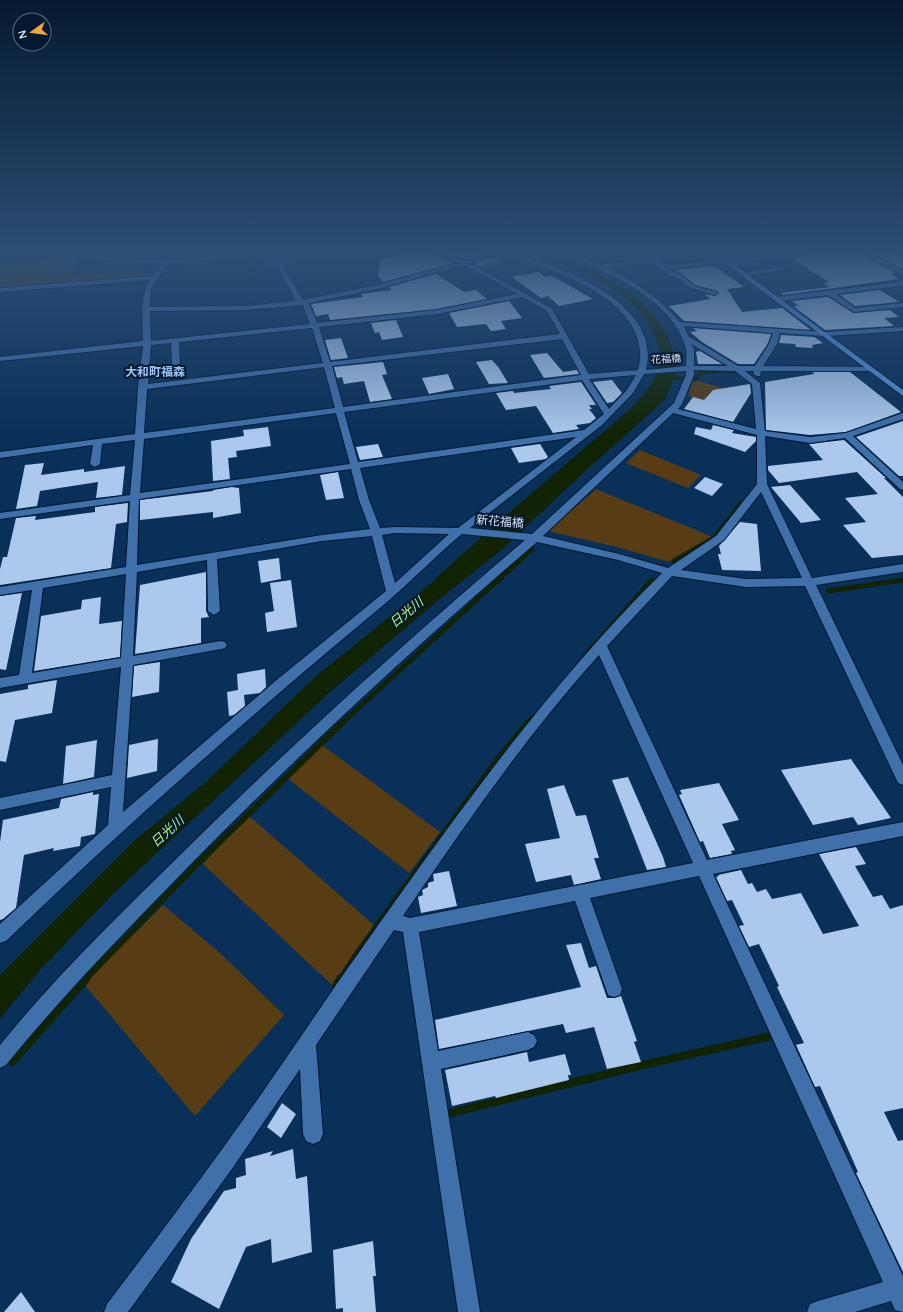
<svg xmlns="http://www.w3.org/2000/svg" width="903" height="1312" font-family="Quicksand,'Noto Sans JP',sans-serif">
	<rect width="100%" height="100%" fill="#093058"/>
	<path fill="#583d14" d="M78,257L73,275L107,272H144L139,279L0,290V264Z
		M693,381H698L734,391L710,393L703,400L688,396Z
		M640,450L701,475L688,488L626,463Z
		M596,489L713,537L669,562L617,547L548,531Z
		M322,745L440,832L409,873L287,778Z
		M248,815L374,925L332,985L203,864Z
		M163,905L219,952L284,1015L195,1116L84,984Z"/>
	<path fill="#112303" d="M519,252H538L595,271L604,270L596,272L627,290L640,300L652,313L667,333L678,369L665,400L583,473L500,551L437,601L330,692L113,894L41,969L0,1019V975L134,841L207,781L315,677L423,590L497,523L628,411C651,388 668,369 655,335H647L655,334C630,284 569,265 519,252Z"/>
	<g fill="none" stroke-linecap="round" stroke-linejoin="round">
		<path stroke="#112303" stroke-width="3" d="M575,252L580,256L616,252L622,257
			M611,267L652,262
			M669,269L675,273
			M675,276L684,284L695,289
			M713,291L749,287
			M715,371H731"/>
		<path stroke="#112303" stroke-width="3.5" d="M727,370L735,372
			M670,380L674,378L682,379
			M695,380L700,373L724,370
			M724,525L741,502"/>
		<path stroke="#112303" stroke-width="5" d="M674,561L714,538L725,524
			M828,591L903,580
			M584,657L652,580
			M342,723L532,549
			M527,723L532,718"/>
		<path stroke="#112303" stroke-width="6" d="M85,980L195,866L343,722
			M340,980L358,952L497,760L528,722"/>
		<path stroke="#112303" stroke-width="8" d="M336,986L340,979
			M12,1062L86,979
			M450,1113L647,1064L771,1036"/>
	</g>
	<path fill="#acc9ed" d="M423,252L454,263L383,282L378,276L381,259Z
		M439,252H490L468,259Z
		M824,252H858L896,273L890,274L899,279L783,295L781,293L830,287L824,283L829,282L791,258L813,255Z
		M869,252H886L894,256L903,255V269Z
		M495,257L501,261L480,267L474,263Z
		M714,266L744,287L727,289L742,312L782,308L811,330L684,321L669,306L711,299L704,294L715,296L719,293L717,291L695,285L681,273L674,270Z
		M539,272L545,277L552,276L593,299L559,306L548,296L541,298L512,277Z
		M436,274L464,292L476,290L487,299L437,309L330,320L328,314L316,316L311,304L363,297L361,294L392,290L389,287Z
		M880,290L899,302L855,306L840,295Z
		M828,297L853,313L890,310L899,317L884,318L894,326L825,330L793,306H799L792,301Z
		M509,301L522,318L501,321L506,329L491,331L486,324L457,327L449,313Z
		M396,320L403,337L382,340L379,332L375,333L371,323Z
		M693,328L771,334L768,343L754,364H738L702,342L690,332L697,331Z
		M781,335L814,337L823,343L812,345L813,348L796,347L795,344L779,343Z
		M341,338L348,358L331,360L325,340Z
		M700,351L722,364H698L696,352Z
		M547,353L563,372L577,370L579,374L544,378L530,355Z
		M492,360L499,368L508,383L489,384L476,362Z
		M383,362L387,374L382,375L392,399L370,402L364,381L344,384L342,377L337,378L334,367Z
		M813,372H850L901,412L846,432L810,435L766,430L765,382L814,374Z
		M448,374L454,389L429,394L422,378Z
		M612,380L622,393L613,402L607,403L593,382Z
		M581,382L596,405H589L592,409H589L596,418L590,423L576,425L579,429L553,433L536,406L506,410L496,393L513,391L514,393L551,389L549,386Z
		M750,384L751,393L733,422L684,409L693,397L704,400L713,390Z
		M903,421V476H899L856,437Z
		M713,425L734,430L732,433L756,437V441L745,452L694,434L696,427L711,430Z
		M268,427L271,446L236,451L237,457L228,458L230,479L213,481L211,441L244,436L243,430Z
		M844,440L886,478H884L903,497V555L872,558L843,525L866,522L845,498L878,494L857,472L779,483L768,470V466L823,460L809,444Z
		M378,444L383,457L360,460L356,447Z
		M540,444L548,457L546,459L519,463L511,448Z
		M44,463L41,475L84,469V472L125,466L122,495L96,498L98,482L40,491L37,506L16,509L25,465Z
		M338,472L344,498L326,500L320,475Z
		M705,477L723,484L712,496L694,488Z
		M790,485L821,520L801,523L771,487Z
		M231,487L239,488L241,513L213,518V512L140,520V500L213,491V490Z
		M128,503L127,522L116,524L111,568L0,585V569L3,557H7L16,518L36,516L35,520L95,512V507Z
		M740,522L757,524L761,571L722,570L718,554H721L719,546Z
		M279,558L281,579L261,583L258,561Z
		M206,572V611L209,617L201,618V643L135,654L140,585Z
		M291,580L297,627L267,632L265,613L274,611L270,583Z
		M22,593L6,670L0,669V596Z
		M101,597L99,624L122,621L120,657L34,671L41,616L81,609L82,600Z
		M160,662L159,692L132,697L134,666Z
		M265,669L266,687L260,693L244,695L245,706L234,715L229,716L227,692L238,690L237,674Z
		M57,680L52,713L15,720L6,762L0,761V694L28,689V685Z
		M158,739L157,771L127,778L129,745Z
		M97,740L94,777L63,784L66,746Z
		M851,759L891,818L858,825L853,817L813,825L781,770Z
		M628,777L663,857L666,867L647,870L612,780Z
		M719,783L739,820L722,824L735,850L731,851L732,854L710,858L703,841L700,842L679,795L682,794L680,790Z
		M564,785L576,816L586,815L599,858H594L601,879L574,885L571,875L536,882L525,844L560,838L547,789Z
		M93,792V795L99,794L95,834L81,837L80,846L53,851L54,848L24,855L16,908L3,919L0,920V842L3,820L59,808L61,799Z
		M856,847L866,864L855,866L873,897L882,895L890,909L903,905V1108L884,1112L898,1141L903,1140V1272L856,1173L858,1172L820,1086L815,1087L796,1045L804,1043L777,987L779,986L759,944L749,947L739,926L744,925L732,900L727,901L716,877L719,876L718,875L741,870L748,884L752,883L757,892L766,889L772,899L801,893L823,934L859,926L819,854Z
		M449,871L457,906L421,913L418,897L423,895L422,890L428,887V883L434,881L433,874Z
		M581,943L589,968L596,966L607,998H614L621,996L637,1041L634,1042L641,1062L607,1069L594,1027L566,1033L563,1024L439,1049L435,1020L581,987L566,945Z
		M527,1052L529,1062L565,1054L571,1075H568L569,1080L496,1098L495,1096L452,1106L445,1070Z
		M282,1103L296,1114L281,1138L267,1127Z
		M293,1149L296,1179L307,1176L312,1252L272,1263L271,1239L246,1247L219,1309L171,1282L191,1239L224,1191L236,1188V1178L246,1175L245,1159L273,1151L270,1156Z
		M373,1241L376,1276H373L376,1312H343V1308L336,1309L333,1250Z
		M21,1292L35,1312H4Z"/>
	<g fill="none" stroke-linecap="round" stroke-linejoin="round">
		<defs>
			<path id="minor" d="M249,252H258L274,262L317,252H327L280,264L283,266L303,300L377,285L459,263L428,252C441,252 451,258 463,260C475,263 488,251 500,252C509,252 518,256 527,258C573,270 662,308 646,370L686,366C686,360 687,353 686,348C673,305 627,282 589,265C579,261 565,258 558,252H566L601,265L649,259L642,252H648L665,266L797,252H816L813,254L668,269L672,272L680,274L694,286L717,292L718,293L715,295L690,288L676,277L668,275L653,262L607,268C635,281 659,298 680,322L825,332L903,327V331L825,336L780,333L777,344L763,366L869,367H872V371H761L760,376H757L753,374L754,371H745L760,383L765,431L810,437L846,433L903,413V419L853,436L903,482V490L900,489L845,438L810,443L765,436L767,484L812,578L903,564V572L816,585L903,765V785L898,783L805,586L746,587L672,576L607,646L707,860L903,822V836L713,874L903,1276V1312L895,1310L891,1301L855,1312H807L810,1304L818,1301L883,1282L699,876L590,898L622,989L620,995L614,997L608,995L606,989L575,901L419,932L438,1051L528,1032L534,1035L537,1041L534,1047L528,1050L441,1069L480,1312H458L403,932L394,930L316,1045L323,1134L320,1141L313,1144L306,1141L303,1134L300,1069L234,1166L128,1312H104L107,1304C145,1254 183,1203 220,1152C260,1097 298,1041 336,985C437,842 537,697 662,573L618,560L537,542C415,646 298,755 186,869C124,933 62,996 6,1065L0,1068V1045C54,978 115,919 176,859C288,748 405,642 525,540L462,534C436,555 413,580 387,602C256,711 128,823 6,941L0,943V924L108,825L111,787L0,810V798L112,775L121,667L0,688V678L19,675L32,590L0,595V587L126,567L130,501L0,519V513L130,495L135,440L102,444L100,464L95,467L90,464L93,445L0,458V452L135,434L138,387L143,346L0,361V357L143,341C143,322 139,296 150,280L0,292V288L153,276L162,264L79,258V256L81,255L166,260ZM255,255L271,265L278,267L296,301L246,306L150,307L151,288L168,264ZM498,255C548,266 657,301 638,370L589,374L552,309L470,263ZM464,265L518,294L437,310L317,323L309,303L377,289ZM523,297L547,311L560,334L330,362L319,327L437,314ZM303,305L310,324L151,341L150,311L246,310ZM684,326L773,333L769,344L755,366H738L688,336ZM312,328L323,363L148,384L151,345L171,343L172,365L176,367L180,365L179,342ZM562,339L581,375L343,407L332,366ZM691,344L728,366H694V349ZM324,367L335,408L144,433L147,389ZM694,370L735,371L752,384L756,429L678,409L682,404L694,375ZM686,371V375L674,403L532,534L470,528L602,425L633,393L644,374ZM636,375L627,390L609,409L589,379ZM582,380L604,414L584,430L358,462L344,412ZM336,413L350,464L140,493L144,439ZM673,413L757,435V484L716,536L668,568L619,554L543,536ZM576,437L458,528L395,527L380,528L369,500L360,468ZM351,469L359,500L370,529L322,535L137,565L139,499ZM761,492L802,578L746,579L681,570L724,540ZM395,533L449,534L395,583L382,535ZM372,536L386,591L279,678L123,812L133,665L221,649L225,648L227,645L225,642L221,641L133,656L137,572L207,560L208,611L214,615L220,611L217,559L322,541ZM126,574L121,658L32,673L43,588ZM599,655L693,863L410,918L403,916C464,826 526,736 599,655Z
				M859,252H866L903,271V275Z
				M782,267L784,268V270L743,276L740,274Z
				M903,278V285L901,286L836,294L855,308L903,303V307L854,312L828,295L777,301L774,299L777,297L899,282Z"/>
			<path id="major" d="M710,252H717L903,390V396Z"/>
		</defs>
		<use href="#minor" stroke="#011733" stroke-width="2"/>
		<use href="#major" stroke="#011733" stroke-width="2"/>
		<use href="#minor" fill="#3f70aa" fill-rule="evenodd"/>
		<use href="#major" fill="#5290d9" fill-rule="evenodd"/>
	</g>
	<linearGradient id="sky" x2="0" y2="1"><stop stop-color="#051a30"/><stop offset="0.58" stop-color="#2c4e75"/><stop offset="1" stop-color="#2c4e75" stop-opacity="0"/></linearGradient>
	<rect width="903" height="436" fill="url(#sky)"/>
	<g text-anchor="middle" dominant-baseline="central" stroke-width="4" stroke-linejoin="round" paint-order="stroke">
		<g font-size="10" fill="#d5e5f9" stroke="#04182f">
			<text transform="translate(666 359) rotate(-3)">花福橋</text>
		</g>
		<g font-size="12" font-weight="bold" fill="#9ac3f6" stroke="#04182f">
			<text x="155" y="371">大和町福森</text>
		</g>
		<g font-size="12" fill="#d5e5f9" stroke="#04182f">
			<text transform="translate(500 521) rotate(5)">新花福橋</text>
		</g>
		<g font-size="13" font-style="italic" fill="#b1fc7a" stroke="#04182f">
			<text transform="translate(406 612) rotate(-40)">日光川</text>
			<text transform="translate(167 831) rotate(-42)">日光川</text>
		</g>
	</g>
	<g transform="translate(32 32) rotate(256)"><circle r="19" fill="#04182f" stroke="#586a80"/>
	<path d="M0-3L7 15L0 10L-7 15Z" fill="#eea83c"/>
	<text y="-6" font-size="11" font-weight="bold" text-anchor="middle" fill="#d5e5f9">N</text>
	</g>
</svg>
